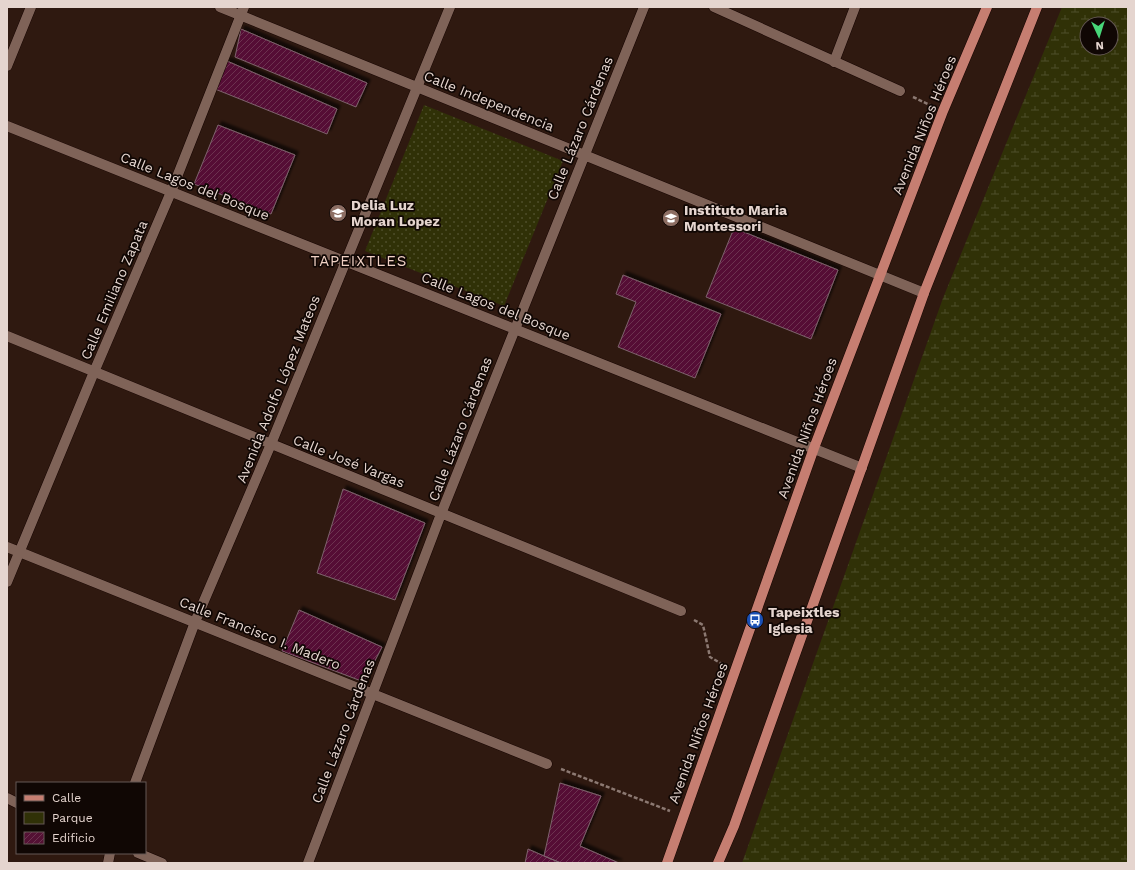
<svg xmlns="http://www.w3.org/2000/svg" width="1135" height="870" font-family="'Work Sans',sans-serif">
	<defs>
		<pattern id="green-dots" width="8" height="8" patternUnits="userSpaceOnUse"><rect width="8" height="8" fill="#303107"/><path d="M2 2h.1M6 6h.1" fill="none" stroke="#4e4e2a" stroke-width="1.8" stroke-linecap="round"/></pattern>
		<pattern id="wetland-marsh" width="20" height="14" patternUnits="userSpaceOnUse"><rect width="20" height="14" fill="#303107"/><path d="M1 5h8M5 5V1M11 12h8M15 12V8" fill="none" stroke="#4e4e2a"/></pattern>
		<pattern id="building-hatch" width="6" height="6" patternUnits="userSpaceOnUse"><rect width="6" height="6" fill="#541134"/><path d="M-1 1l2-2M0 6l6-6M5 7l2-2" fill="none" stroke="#6c3350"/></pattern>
		<filter id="shadow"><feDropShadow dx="3.5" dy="-3.5" stdDeviation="1" flood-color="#0009"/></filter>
	</defs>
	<rect width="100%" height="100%" fill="#2f1910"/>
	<path fill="url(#green-dots)" d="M424,105L563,161L504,306L365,251Z"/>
	<path fill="url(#wetland-marsh)" fill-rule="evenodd" d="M1062,7H1128V863H742L943,298ZM1087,24H1111V48H1087Z"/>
	<path fill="url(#building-hatch)" stroke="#7e626d" filter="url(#shadow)" d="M241,29L367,83L356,107L235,57Z
		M227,61L337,109L327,134L215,89Z
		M218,125L295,155L271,214L194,184Z
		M734,228L838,270L811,339L706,297Z
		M623,275L721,314L695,378L618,347L636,302L616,294Z
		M343,489L425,523L395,600L317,573Z
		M299,610L382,647L364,682L282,651Z
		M560,783L601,796L580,846L619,863H561L544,856Z
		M528,849L544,856L561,863H525Z"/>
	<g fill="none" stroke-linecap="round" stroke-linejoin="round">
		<defs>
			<path id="minor" d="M220,7L924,293
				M714,7L900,91
				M834,62L855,7
				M7,66L31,7
				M7,126L862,468
				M7,336L681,611
				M7,547L547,764
				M7,582L94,372L171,192L244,7
				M135,783L195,622L271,444L450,7
				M7,798L17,803
				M138,853L162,863
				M108,863L110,853
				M308,863L441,514L644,7"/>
			<path id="major" d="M667,863L814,448L943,111L987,7
				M718,863L734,826L924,293L1037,7"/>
		</defs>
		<use href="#minor" stroke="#160400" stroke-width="11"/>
		<use href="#major" stroke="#160400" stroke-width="11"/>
		<path stroke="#8c7972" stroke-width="2.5" stroke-dasharray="4 2" stroke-linecap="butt" d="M913,97L930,105
			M694,620L703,625L710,657L722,664
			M561,769L670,811"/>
		<use href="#minor" stroke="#7f6358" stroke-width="10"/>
		<use href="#major" stroke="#c67e71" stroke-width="10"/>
	</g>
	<defs>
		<symbol id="school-disc" viewBox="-11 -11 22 22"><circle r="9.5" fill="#8d6e63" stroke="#100704"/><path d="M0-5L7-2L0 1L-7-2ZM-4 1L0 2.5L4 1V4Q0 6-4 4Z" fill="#fff"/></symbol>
		<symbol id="bus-disc" viewBox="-11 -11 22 22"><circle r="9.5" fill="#1a4fb4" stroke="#100704"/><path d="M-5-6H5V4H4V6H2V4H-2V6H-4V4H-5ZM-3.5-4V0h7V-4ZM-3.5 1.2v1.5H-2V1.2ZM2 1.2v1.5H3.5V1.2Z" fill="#fff"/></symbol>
	</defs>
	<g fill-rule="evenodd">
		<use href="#school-disc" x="328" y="203" width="20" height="20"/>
		<use href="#school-disc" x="661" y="208" width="20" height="20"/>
		<use href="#bus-disc" x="745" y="610" width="20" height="20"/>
	</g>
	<g text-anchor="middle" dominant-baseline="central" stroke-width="3.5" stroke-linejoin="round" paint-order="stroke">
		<g font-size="14" fill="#e5d5cf" stroke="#100704">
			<text transform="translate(489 101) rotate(22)">Calle Independencia</text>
			<text transform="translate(924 125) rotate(-68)">Avenida Niños Héroes</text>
			<text transform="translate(580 128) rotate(-68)">Calle Lázaro Cárdenas</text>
			<text transform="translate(195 186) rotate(22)">Calle Lagos del Bosque</text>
			<text transform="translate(114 290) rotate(-67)">Calle Emiliano Zapata</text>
			<text transform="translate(496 306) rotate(22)">Calle Lagos del Bosque</text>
			<text transform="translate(278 389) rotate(-68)">Avenida Adolfo López Mateos</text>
			<text transform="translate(807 428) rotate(-70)">Avenida Niños Héroes</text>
			<text transform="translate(460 429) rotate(-69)">Calle Lázaro Cárdenas</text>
			<text transform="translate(349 461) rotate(22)">Calle José Vargas</text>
			<text transform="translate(260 633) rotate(22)">Calle Francisco I. Madero</text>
			<text transform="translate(343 731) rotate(-69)">Calle Lázaro Cárdenas</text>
			<text transform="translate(698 733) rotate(-70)">Avenida Niños Héroes</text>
		</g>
		<g font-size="14" font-weight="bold" fill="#e5d5cf" stroke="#100704" text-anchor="start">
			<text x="351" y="205">Delia Luz<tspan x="351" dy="16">Moran Lopez</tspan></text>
			<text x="684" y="210">Instituto Maria<tspan x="684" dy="16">Montessori</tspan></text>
			<text x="768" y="612">Tapeixtles<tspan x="768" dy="16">Iglesia</tspan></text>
		</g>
		<g font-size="15" letter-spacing="1" fill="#efd0c3" stroke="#100704">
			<text x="359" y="261">TAPEIXTLES</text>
		</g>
	</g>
	<rect width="1135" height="870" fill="none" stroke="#e5d5cf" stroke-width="16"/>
	<rect x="16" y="782" width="130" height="72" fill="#100704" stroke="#655955"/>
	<rect x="24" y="795" width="20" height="6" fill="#c67e71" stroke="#655955"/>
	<text x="52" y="802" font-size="12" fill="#e5d5cf">Calle</text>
	<rect x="24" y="812" width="20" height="12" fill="#303107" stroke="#655955"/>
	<text x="52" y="822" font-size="12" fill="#e5d5cf">Parque</text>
	<rect x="24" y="832" width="20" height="12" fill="url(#building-hatch)" stroke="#655955"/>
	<text x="52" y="842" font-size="12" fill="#e5d5cf">Edificio</text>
	<g transform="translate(1099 36) rotate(176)"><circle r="19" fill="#100704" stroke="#655955"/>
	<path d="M0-3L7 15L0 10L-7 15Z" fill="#47d779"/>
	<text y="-6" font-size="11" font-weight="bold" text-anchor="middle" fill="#e5d5cf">N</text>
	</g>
</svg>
